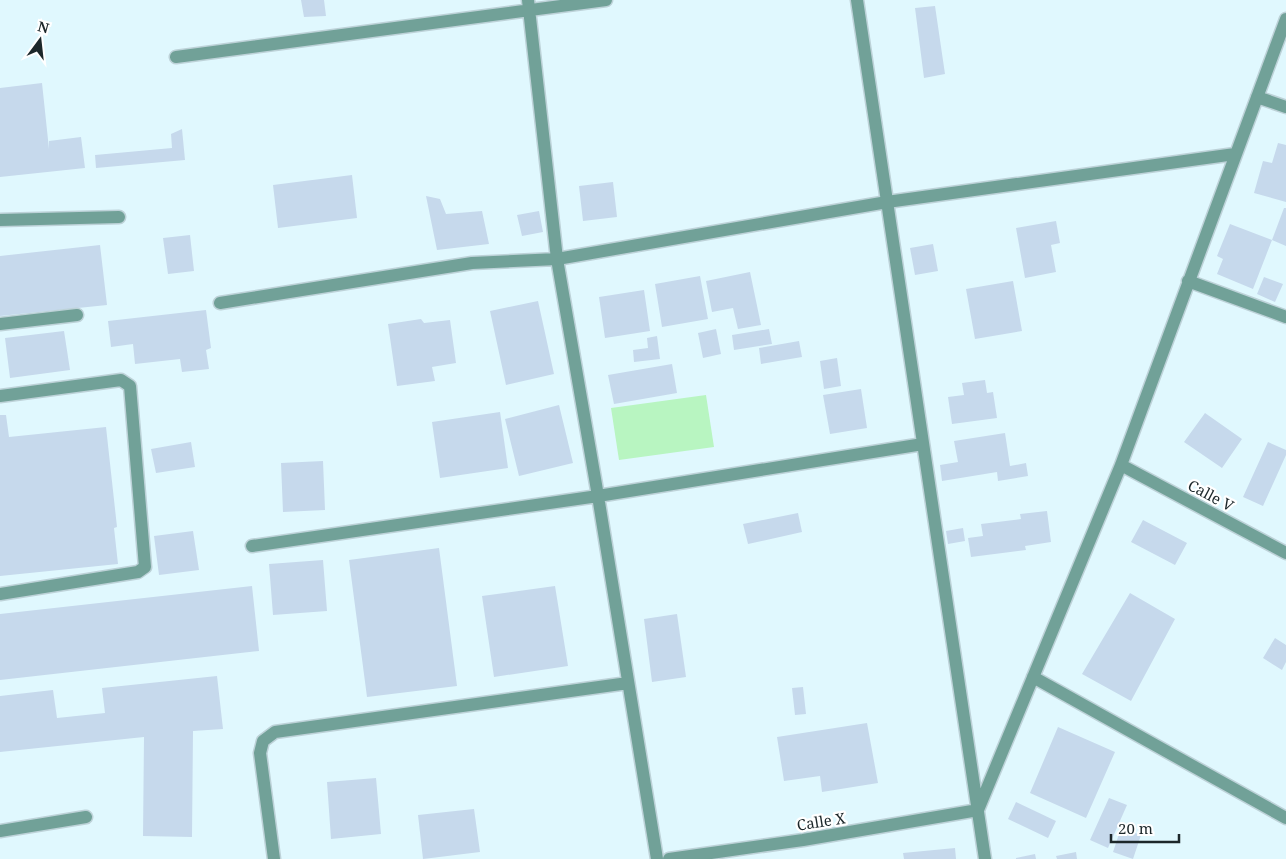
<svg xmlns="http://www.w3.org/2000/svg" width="1286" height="859" font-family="'Noto Serif',serif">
	<rect width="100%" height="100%" fill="#e0f8fe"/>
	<path fill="#b8f5c1" d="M706,395L714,447L619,460L611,408Z"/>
	<path fill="#c6d9ec" d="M301,0H324L326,16L304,17Z
		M935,6L945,74L924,78L915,8Z
		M42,83L49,149V141L81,137L85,168L0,177V88Z
		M182,129L185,160L96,168L95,155L172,148L171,134Z
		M1278,143L1286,145V202L1254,193L1263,161L1272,163Z
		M352,175L357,218L278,228L273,185Z
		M613,182L617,217L583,221L579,186Z
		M426,196L440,199L446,214L482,211L489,244L437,250Z
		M1284,208H1286V246L1272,240Z
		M539,211L543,232L522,236L517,215Z
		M1056,221L1060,243L1051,245L1056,272L1025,278L1016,228Z
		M1230,224L1272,240L1253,289L1217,274L1223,259L1217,256Z
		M190,235L194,271L168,274L163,238Z
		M933,244L938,271L915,275L910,248Z
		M100,245L107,305L0,316V256Z
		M750,272L761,325L738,329L733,308L712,312L706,281Z
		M700,276L708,319L662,327L655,284Z
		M1264,277L1283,284L1275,302L1257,294Z
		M1013,281L1022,331L975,339L966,289Z
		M644,290L650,331L605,338L599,297Z
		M538,301L554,374L506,385L490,311Z
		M206,310L211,348L206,350L209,369L182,372L180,359L135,364L133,344L111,347L108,321Z
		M421,319L424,323L450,320L456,363L432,367L435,381L397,386L388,324Z
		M716,329L721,354L703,358L698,333Z
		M769,329L772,344L734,350L732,335Z
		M64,331L70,370L10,378L5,338Z
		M657,336L660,359L634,362L633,350L648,348L647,338Z
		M799,341L802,357L761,364L759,348Z
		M837,358L841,386L824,389L820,361Z
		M672,364L677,393L614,404L608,375Z
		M985,380L987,393L993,392L997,418L952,424L948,397L964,395L962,383Z
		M861,389L867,428L830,434L823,395Z
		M559,405L573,463L519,476L505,419Z
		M500,412L508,468L440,478L432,422Z
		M1205,413L1242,439L1222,468L1184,442Z
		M0,415H6L9,437L106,427L117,527L114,528L118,564L0,576Z
		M1005,433L1010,466L1026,463L1028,476L998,481L997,472L942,481L940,465L958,462L954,441Z
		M191,442L195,467L156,473L151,449Z
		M1268,442L1286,450V455L1263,506L1243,497Z
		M323,461L325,510L283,512L281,463Z
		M1047,511L1051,542L1025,546L1026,550L971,557L968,538L983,536L981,524L1021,519L1020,514Z
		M798,513L802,532L748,544L743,524Z
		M1143,520L1187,543L1175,565L1131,542Z
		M963,528L965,541L948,544L946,531Z
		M193,531L199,570L159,575L154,536Z
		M439,548L457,686L367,697L349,560Z
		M323,560L327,611L273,615L269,564Z
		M252,586L259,651L0,680V614Z
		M555,586L568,666L494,677L482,596Z
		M1130,593L1175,619L1131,701L1082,674Z
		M677,614L686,677L652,682L644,619Z
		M1275,638L1286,645V662L1282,670L1263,658Z
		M217,676L223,729L193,731L192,837L143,836L144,737L0,752V696L53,690L57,718L105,713L102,688Z
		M803,687L806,714L795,715L792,688Z
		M867,723L878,783L822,792L820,776L784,781L777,737Z
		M1058,727L1115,752L1086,818L1030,793Z
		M376,778L381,834L331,839L327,782Z
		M1109,798L1127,805L1108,848L1090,840Z
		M1016,802L1056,821L1048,838L1008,819Z
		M474,809L480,852L423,859L418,815Z
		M1121,828L1141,835L1133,859L1113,852Z
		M955,848L956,859H904L903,853Z
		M1076,852L1077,859H1057L1056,856Z
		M1035,854L1036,859H1016V858Z"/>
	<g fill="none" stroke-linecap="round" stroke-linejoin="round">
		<defs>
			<path id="service" d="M0,220L119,217
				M0,324L77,315
				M0,396L121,380L130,386L145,567L138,572L0,594
				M0,831L86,817"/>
			<path id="minor" d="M528,0L557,259L598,496L657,859
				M857,0L985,859
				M176,57L606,0
				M1257,97L1286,107
				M1188,281L1286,317
				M220,303L472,263L557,259L887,202L1235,154
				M1121,465L1286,553
				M252,546L598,496L923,444
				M1033,677L1286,818
				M274,859L260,753L263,741L275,732L628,683
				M669,859L803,840L978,810L1121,465L1286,19"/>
		</defs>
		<use href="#service" stroke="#bdd2d8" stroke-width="15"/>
		<use href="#minor" stroke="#bdd2d8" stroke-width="15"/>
		<use href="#service" stroke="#71a198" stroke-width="12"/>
		<use href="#minor" stroke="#71a198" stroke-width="12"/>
	</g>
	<g text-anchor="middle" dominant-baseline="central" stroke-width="4.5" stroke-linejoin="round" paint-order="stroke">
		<g font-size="15" fill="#1c272a" stroke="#fff">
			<text transform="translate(1211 495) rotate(28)">Calle V</text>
			<text transform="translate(821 821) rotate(-9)">Calle X</text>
		</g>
	</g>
	<g transform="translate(40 40) rotate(15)" stroke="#ffffff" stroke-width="4" paint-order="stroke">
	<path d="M0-4L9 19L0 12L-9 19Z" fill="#1c272a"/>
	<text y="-8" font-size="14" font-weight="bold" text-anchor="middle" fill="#1c272a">N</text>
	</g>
	<path d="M1111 834v8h68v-8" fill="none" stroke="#1c272a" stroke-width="2.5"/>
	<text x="1118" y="834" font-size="15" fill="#1c272a" stroke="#ffffff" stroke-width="4" paint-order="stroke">20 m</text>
</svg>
